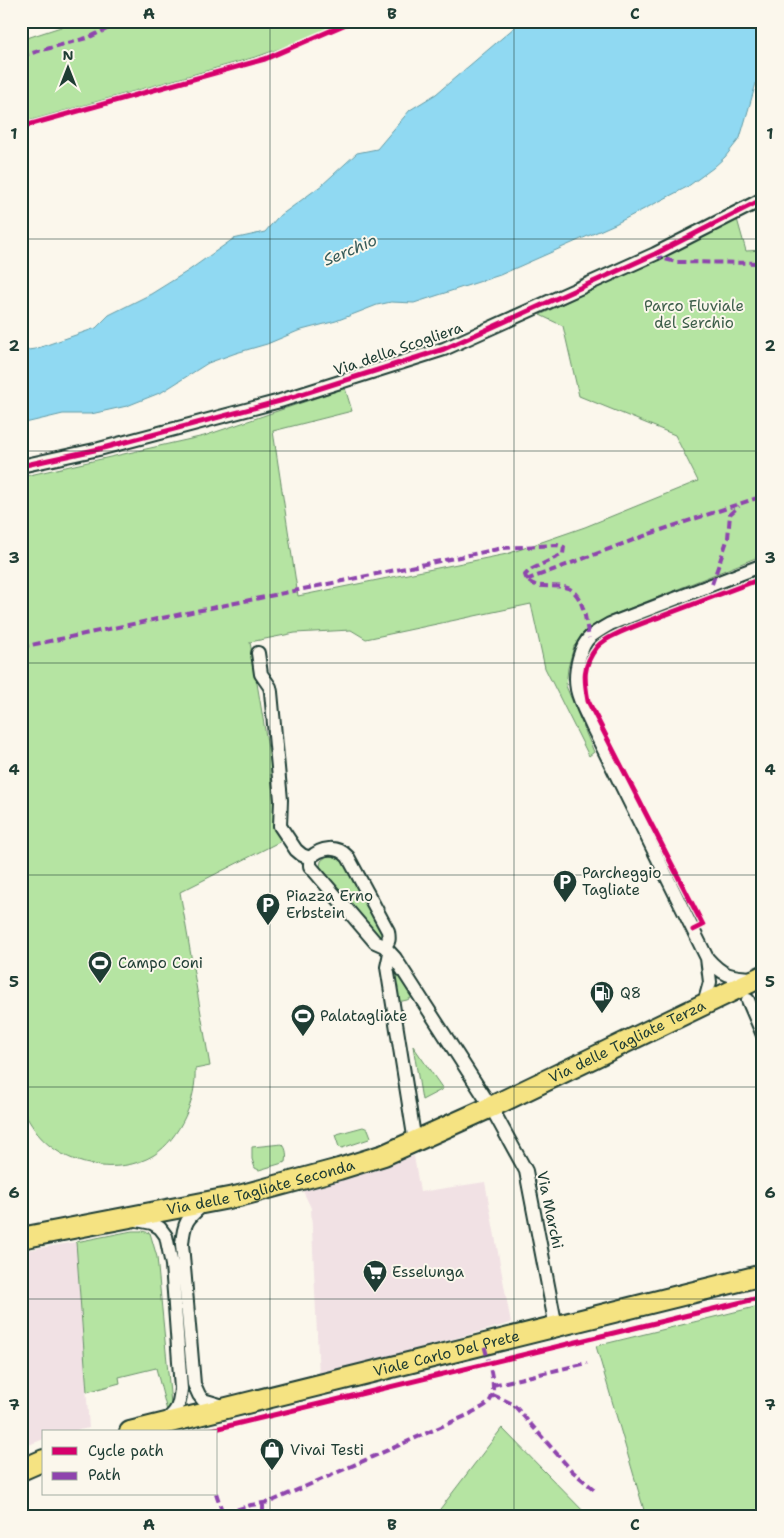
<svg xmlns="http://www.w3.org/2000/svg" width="784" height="1538" font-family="'Shantell Sans',sans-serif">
	<rect width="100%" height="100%" fill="#fbf7ec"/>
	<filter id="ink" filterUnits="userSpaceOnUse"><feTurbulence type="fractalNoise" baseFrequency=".02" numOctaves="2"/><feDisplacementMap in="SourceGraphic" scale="10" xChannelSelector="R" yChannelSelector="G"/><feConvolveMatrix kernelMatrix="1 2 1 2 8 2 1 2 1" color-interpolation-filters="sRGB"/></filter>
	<g filter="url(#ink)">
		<path fill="#f1e1e4" d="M414,1156L420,1192L485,1182L511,1323L319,1376L311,1208L303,1191Z
			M76,1242L89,1428L69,1432H44V1439L21,1448V1251Z"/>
		<path fill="#b5e4a2" stroke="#6a906b" d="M79,21H347L298,42L259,56L21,123V40Z
			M737,219L746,251L763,250V555L613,615L596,623L574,646L568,668L566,686L594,752L589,756L545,668L531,604L366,639L351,630L295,633L250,642L270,760L276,807L275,830L283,840L180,892L210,1066L195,1069C197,1099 180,1138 154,1155C118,1177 63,1166 37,1133C30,1123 24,1114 21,1103V868L26,864L21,854V477L204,436L345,388L352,411L273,431L298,596L507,554L585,527L698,481L675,435L579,396L563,326L540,315Z
			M335,853L340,856L384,932L383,938L377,939L322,873L320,867L321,861L328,855Z
			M394,964L415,996L407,1000L398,1002L393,967Z
			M413,1046L443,1089L422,1100Z
			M363,1127L368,1129L371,1137L369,1139L342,1148L339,1147L335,1135L337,1134Z
			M282,1144C287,1148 287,1157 286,1162L259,1170L255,1168L252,1159V1147Z
			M132,1231H142L150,1233L157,1257L171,1404L167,1411L156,1368L119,1377L120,1383L87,1392L76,1242Z
			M763,1305V1517H646L596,1346Z
			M502,1428L589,1517H434Z"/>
		<path fill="#90d9f2" stroke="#639ba6" d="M522,21H763L762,63L740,138L725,157L713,168L687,187L615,224L500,275L414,303L391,302L377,305L336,321L298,331L267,344L236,353L208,363L162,392L127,406L91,414H63L21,424V351L35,349L96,328L109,315L151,294L188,271L233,239L265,232L277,218L322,185L357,153L377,149L410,110L436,94Z"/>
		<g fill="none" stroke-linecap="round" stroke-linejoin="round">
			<defs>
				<path id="street" d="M21,466L99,449L280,401L444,349L655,254L763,199
					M258,653L261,674L270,687L271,692L281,800L280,826L296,850L302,855L310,858
					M310,858C321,847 337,845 348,857L388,931C389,938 390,942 384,946L395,958L491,1107L526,1171L556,1327
					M310,858V866L375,942L384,946
					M390,953L387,967L415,1142
					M707,958C723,976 730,977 753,978
					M748,1000L763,1035
					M704,1004L710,982L707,958L592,726C580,700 571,688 579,658C581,651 584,642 590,637C596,632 603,628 610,624L763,565
					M204,1204C187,1219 184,1221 182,1244L194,1384L199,1395L203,1400L223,1406
					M137,1220L152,1223L160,1228L166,1236L172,1265L181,1389C179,1406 178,1411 165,1421"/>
				<g id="primary">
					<path id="s1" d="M21,1238L239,1196L339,1169L384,1155L491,1107L763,976"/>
					<path id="s2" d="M130,1432L763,1275"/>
					<path d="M21,1470L44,1460"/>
				</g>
			</defs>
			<use href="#street" stroke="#1f3d34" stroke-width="16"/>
			<use href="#primary" stroke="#1f3d34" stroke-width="24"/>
			<use href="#street" stroke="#fbf7ec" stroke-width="12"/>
			<use href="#primary" stroke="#f5e382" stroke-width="20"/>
			<path stroke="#8e44ad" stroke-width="4" stroke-dasharray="8 4" stroke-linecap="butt" d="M21,56L90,37L123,21
				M655,254L664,259L677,262L763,263
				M526,580L652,533L763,496
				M712,584L728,538L730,514L739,506
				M21,647L503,548L557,545L564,547L563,554L530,570L525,575C531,595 561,579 574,592C585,603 586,624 589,638
				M493,1385L587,1363
				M493,1395L513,1404L572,1471L597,1492
				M216,1493L223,1514
				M263,1503V1517
				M214,1517L251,1505L270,1502L470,1414C475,1410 483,1408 488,1403C500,1392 487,1359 484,1344"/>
			<defs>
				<path id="cycleway" d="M21,127L265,59L353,21
					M21,466L99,449L280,401L444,349L655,254L763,199
					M693,930L703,925L588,701C584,679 582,666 597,647C606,635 647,622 662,616C696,603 729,591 763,578
					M203,1432L763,1297"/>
			</defs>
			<use href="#cycleway" stroke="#fbf7ec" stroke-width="8"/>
			<use href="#cycleway" stroke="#d6006c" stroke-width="5"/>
		</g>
	</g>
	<path fill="none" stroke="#1f3d34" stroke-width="1" stroke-opacity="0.55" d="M270,21V1517M514,21V1517M21,239H763M21,451H763M21,663H763M21,875H763M21,1087H763M21,1299H763"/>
	<defs>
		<symbol id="parking-pin" viewBox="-11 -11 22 30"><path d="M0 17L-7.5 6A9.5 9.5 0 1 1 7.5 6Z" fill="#1f3d34" stroke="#fbf7ec"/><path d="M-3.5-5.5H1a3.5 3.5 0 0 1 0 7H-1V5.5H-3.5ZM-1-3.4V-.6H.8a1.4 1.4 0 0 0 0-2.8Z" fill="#fff"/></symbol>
		<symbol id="stadium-pin" viewBox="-11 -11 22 30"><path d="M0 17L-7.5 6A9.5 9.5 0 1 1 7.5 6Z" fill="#1f3d34" stroke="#fbf7ec"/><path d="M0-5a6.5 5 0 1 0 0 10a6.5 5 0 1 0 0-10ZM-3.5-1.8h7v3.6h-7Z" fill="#fff"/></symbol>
		<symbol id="fuel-pin" viewBox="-11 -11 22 30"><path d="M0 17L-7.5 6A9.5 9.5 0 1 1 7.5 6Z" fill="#1f3d34" stroke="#fbf7ec"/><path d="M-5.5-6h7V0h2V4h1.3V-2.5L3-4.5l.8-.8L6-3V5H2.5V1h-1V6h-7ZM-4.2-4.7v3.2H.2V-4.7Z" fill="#fff"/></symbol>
		<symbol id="supermarket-pin" viewBox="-11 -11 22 30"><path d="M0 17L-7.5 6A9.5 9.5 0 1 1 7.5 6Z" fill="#1f3d34" stroke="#fbf7ec"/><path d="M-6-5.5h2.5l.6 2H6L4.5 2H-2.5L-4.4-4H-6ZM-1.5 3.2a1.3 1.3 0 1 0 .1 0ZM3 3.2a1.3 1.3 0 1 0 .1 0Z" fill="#fff"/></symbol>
		<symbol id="shop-pin" viewBox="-11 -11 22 30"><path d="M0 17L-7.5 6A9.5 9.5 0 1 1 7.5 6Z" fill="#1f3d34" stroke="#fbf7ec"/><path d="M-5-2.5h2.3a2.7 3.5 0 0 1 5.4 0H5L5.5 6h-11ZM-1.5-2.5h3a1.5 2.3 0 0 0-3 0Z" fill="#fff"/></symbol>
	</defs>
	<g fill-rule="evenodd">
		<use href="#parking-pin" x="551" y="868" width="28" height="38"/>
		<use href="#parking-pin" x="254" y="891" width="28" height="38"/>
		<use href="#stadium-pin" x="86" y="949" width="28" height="38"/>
		<use href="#fuel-pin" x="588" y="979" width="28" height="38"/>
		<use href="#stadium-pin" x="289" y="1002" width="28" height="38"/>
		<use href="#supermarket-pin" x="361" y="1258" width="28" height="38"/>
		<use href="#shop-pin" x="258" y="1436" width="28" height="38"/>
	</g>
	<g text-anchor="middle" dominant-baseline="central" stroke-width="4" stroke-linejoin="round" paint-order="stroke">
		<g font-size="15" fill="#3d5e4a" stroke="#fbf7ec">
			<text x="694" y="306">Parco Fluviale<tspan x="694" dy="17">del Serchio</tspan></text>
		</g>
		<g font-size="15" fill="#1f3d34" stroke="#fbf7ec">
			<text transform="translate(398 349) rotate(-19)">Via della Scogliera</text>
			<text stroke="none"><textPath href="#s1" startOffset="641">Via delle Tagliate Terza</textPath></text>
			<text stroke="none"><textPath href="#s1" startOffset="245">Via delle Tagliate Seconda</textPath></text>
			<text transform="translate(550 1210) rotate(78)">Via Marchi</text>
			<text stroke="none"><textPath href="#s2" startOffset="326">Viale Carlo Del Prete</textPath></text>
		</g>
		<g font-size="15" fill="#1f3d34" stroke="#fbf7ec" text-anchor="start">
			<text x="582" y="873">Parcheggio<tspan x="582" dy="17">Tagliate</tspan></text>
			<text x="286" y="896">Piazza Erno<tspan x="286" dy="17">Erbstein</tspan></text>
			<text x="118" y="963">Campo Coni</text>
			<text x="620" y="993">Q8</text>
			<text x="320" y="1016">Palatagliate</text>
			<text x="392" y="1272">Esselunga</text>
			<text x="290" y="1450">Vivai Testi</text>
		</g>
		<g font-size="16" font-style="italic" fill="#365c5a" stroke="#fbf7ec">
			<text transform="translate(350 250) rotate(-23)">Serchio</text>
		</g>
	</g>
	<rect width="784" height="1538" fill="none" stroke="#fbf7ec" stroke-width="55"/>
	<rect x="42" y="1430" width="175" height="65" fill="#fbf7ec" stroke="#a3ada2"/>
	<rect x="52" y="1447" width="25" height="8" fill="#d6006c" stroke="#a3ada2"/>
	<text x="88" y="1456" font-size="15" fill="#1f3d34">Cycle path</text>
	<rect x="52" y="1472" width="25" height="8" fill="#8e44ad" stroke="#a3ada2"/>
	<text x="88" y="1480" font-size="15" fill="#1f3d34">Path</text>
	<g transform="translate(68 68)" stroke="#fbf7ec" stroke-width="4" paint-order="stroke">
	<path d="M0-4L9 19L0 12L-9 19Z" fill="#1f3d34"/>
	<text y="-8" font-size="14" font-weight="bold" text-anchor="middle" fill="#1f3d34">N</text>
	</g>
	<rect x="28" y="28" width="728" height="1482" fill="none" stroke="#1f3d34" stroke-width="2"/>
	<g font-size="16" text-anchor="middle" font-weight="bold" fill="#1f3d34">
		<text x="149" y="19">A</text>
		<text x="392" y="19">B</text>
		<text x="635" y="19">C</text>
		<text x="14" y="139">1</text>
		<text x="770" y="139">1</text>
		<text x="14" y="351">2</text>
		<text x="770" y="351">2</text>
		<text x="14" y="563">3</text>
		<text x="770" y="563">3</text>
		<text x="14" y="775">4</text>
		<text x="770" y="775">4</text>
		<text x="14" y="987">5</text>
		<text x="770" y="987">5</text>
		<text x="14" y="1198">6</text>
		<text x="770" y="1198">6</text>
		<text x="14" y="1410">7</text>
		<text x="770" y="1410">7</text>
		<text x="149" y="1530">A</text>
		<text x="392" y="1530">B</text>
		<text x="635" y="1530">C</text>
	</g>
</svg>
